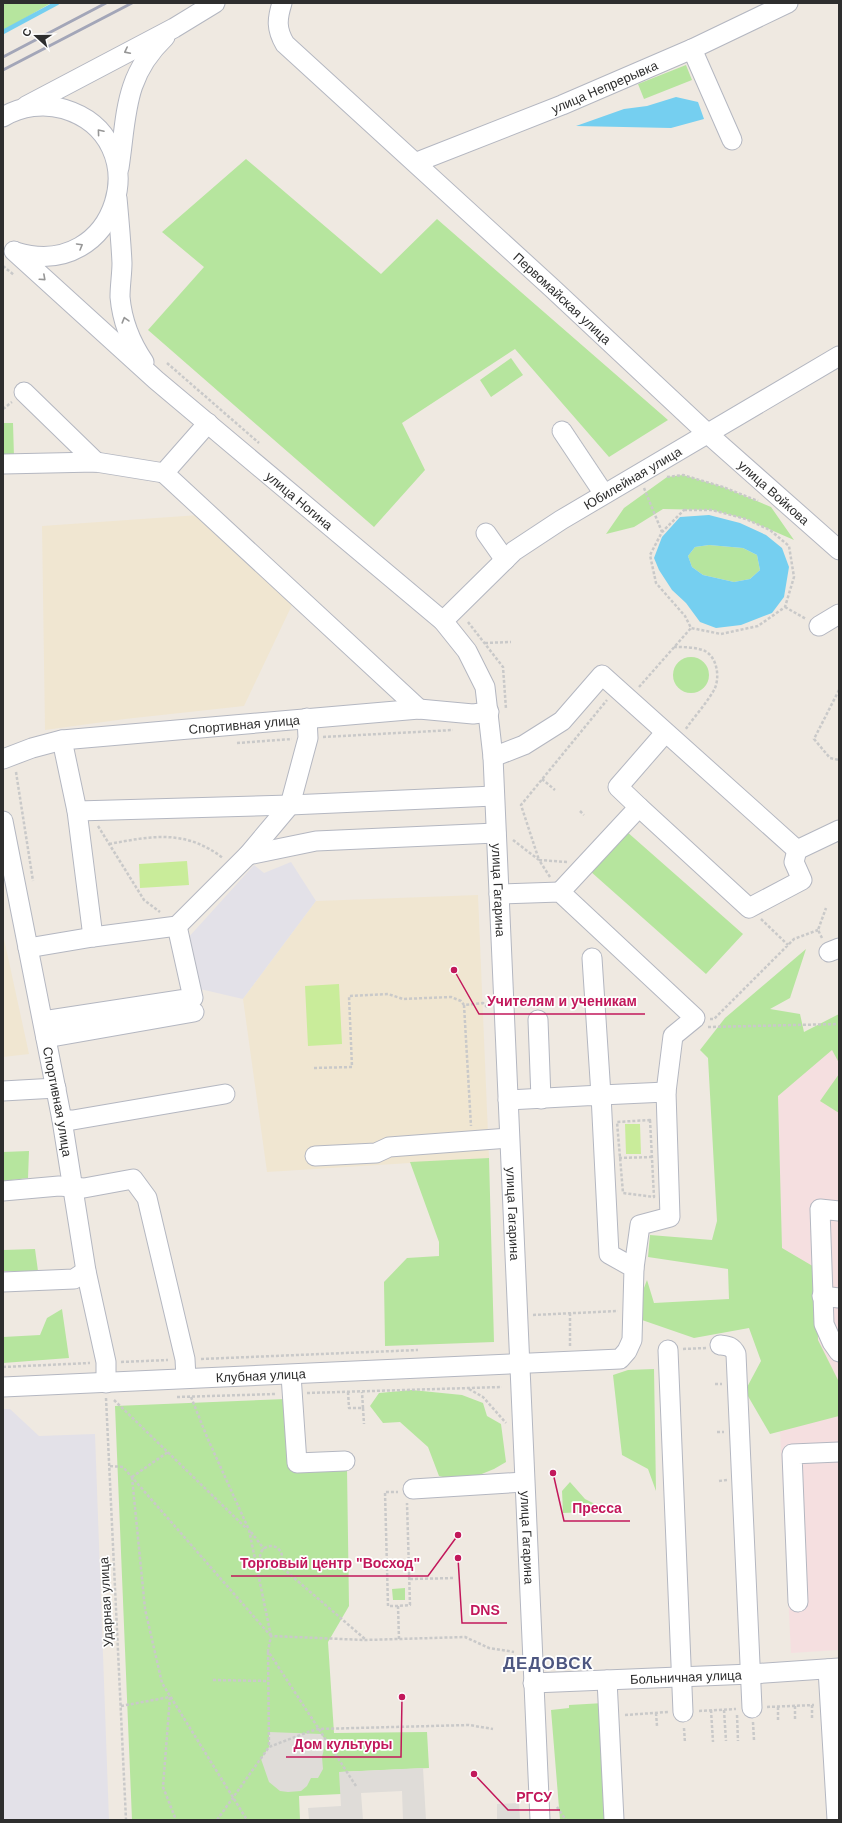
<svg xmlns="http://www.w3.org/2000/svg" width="842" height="1823" font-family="Arial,sans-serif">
	<rect width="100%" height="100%" fill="#efe9e1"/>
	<path fill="#e3e1e8" d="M291,862L316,901L243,999L200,989L187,939L254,865L264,873Z
		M3,1409H10L39,1436L95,1434L109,1820H3Z"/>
	<path fill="#f0e6d1" d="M199,515L292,605L244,706L125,719L45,730L42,526Z
		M478,895L489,1158L267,1172L243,999L316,901Z
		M3,934L29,1054L3,1057Z"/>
	<path fill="#f5dfe0" d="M839,1037V1650L791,1653L762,1068Z"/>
	<path fill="#b6e59e" d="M3,3H51L3,31Z
		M686,65L692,80L644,99L638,84Z
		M246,159L381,274L437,219L668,420L609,457L515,349L402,423L425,470L374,527L148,330L204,267L162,232Z
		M511,358L523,375L491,397L480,380Z
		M3,423H13L14,457H3Z
		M683,475L723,487L771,507L794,540L746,519L712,510L663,509L634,527L606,534L624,508L667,477Z
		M709,545L743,548L757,555L760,570L750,579L734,582L703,575L692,567L688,556L695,547Z
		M673 675a18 18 0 1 1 36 0a18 18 0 1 1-36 0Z
		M626,831L743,934L706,974L590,871Z
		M806,949L790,998L770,1009L800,1014L804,1032L839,1014V1063L832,1050L778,1096L782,1248L816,1268L818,1340L839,1382V1416L770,1434L745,1391L761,1361L749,1328L694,1338L642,1320L639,1301L647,1280L654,1303L729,1299L728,1269L648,1257L650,1235L712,1240L717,1221L708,1058L700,1050L725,1018Z
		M839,1074V1113L820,1101Z
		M29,1151L28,1178L3,1181V1152Z
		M489,1158L494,1342L385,1346L384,1282L407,1258L439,1256V1242L410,1162Z
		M35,1249L38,1271H3V1250Z
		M62,1309L69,1358L3,1363V1337L40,1335L47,1318Z
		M654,1369L656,1491L648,1469L622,1455L613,1375L628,1370Z
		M412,1390L462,1395L483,1403L487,1416L501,1424L506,1462L494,1469L462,1482L439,1476L428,1447L400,1422L383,1423L370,1406L379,1393Z
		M286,1399L290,1470L347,1468L349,1606L328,1642L334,1733L427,1732L429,1768L340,1772L341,1794L299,1796L300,1820H132L115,1406Z
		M570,1482L585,1499L609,1511L563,1513L562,1491Z
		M405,1588V1600H393L392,1589Z
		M604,1703L610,1820H560L551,1710L569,1708V1705Z"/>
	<path fill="#c9ec9a" d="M187,861L189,885L140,888L139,864Z
		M339,984L342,1044L308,1046L305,986Z
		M625,1124H640L641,1154H626Z"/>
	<path fill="#dfdcd8" d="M269,1732L321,1734L326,1741L322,1757L323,1769L318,1778H311L307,1786L301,1791L288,1792L280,1791L269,1782L261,1759L269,1747Z
		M423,1768L426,1820H403L402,1791L361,1793L363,1820H309L308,1808L341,1806L339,1772Z
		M519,1803L520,1820H497V1804Z"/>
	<path fill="#75cff0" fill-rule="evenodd" d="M676,97L698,102L704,119L671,128L576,126L624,109L647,106Z
		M709,515L740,523L766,535L782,548L789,567L784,597L772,613L741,625L716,628L700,622L686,603L672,590L659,570L654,558L662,537L680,517ZM709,545L743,548L757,555L760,570L750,579L734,582L703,575L692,567L688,556L695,547Z"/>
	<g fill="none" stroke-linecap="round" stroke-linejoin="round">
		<path stroke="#75cff0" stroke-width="4.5" d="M3,32L57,3"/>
		<defs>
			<g id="minor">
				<path id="s1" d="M282,3C277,19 276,29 285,44L552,288L708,434L839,550"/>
				<path d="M692,49L732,140"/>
				<path d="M26,106L174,28L215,3"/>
				<path d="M3,117C21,106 44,103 64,109C160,138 118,283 16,252"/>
				<path id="s2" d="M417,162L562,105L692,49L788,3"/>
				<path d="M119,168C127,116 123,77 165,37"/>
				<path d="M117,198C119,220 121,241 122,263C122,274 120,285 120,297C122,320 131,343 144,362"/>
				<path id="s3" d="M14,251L156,380L443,621L467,651L485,687L493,757L540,1820"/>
				<path d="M24,392L96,462"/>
				<path d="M562,431L604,494"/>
				<path d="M3,464L96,462L164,473L208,423"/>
				<path d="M164,473L419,709"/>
				<path d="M486,533L505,560"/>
				<path id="s4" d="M443,621L514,551L561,520L839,356"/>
				<path d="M819,626L839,614"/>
				<path d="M62,740L77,811L93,937"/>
				<path d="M493,757L524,745L562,721L602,675L797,850L839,830"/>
				<path id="s5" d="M3,759L32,748L62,740L419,709L473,714L489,712"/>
				<path d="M639,807L749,908L802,880L794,862L797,850"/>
				<path d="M77,811L290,805L494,796"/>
				<path id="s6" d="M3,821L62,1120L86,1271L106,1362V1383"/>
				<path d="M248,855L316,841L496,833"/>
				<path d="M560,892L639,807L618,787L665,733"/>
				<path d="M499,894L560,892L695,1018L673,1036L666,1092"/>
				<path d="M28,948L93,937L177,926L248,855L290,805L308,738L307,718"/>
				<path d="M829,952L839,948"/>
				<path d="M592,958L601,1095L666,1092L670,1217L640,1225L634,1268"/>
				<path d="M538,1020L541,1099"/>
				<path d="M43,1021L193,998L177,926"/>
				<path d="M46,1038L194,1012"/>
				<path d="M3,1091L56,1088"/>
				<path d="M62,1120H73L225,1094"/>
				<path d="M315,1156L376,1153L389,1147L509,1138"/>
				<path d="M3,1191L59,1186L84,1188L133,1179L147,1198L185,1359L186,1378"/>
				<path d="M839,1211L820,1209L824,1324L832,1342L839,1352"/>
				<path d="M3,1282L74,1279L86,1271"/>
				<path d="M822,1296L839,1298"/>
				<path d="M720,1345C728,1346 732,1346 736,1354L752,1708"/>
				<path d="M668,1350L683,1712"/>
				<path d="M291,1375L297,1463L345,1461"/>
				<path id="s7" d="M3,1387L620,1359L627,1351L632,1340L634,1268L609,1254L601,1095L508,1100"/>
				<path d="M413,1489L524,1482"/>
				<path d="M798,1602L792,1454L839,1452"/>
				<path d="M828,1669L837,1820"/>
				<path d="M607,1680L614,1820"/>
				<path id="s8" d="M533,1683L751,1674L839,1668"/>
			</g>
		</defs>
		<use href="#minor" stroke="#b4b7c1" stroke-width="21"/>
		<path stroke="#c9c9c9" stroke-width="2.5" stroke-dasharray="3 2" stroke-linecap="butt" d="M3,266L14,275
			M167,363L259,443
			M3,409L12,402
			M667,477L683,475L723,487L758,501
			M644,488L662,532
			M684,510H712L746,519L770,530L789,546L794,577L785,607L758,626L721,634L691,628L685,616L656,583L650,555L662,532Z
			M785,607L806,619
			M468,622L503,667L506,709
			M485,643L511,642
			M674,647C684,647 696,647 705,651C718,658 720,679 714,690C706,704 694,717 685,730
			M639,687L691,628
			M839,690L814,739L830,758L839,760
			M323,737L453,730
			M237,743L292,739
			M16,772L33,881
			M542,779L555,790
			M580,811L584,815
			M98,826L144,900L160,912
			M513,840L539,860L550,877
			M109,844C152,836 185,829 223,858
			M567,862L539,860L521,805L607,700
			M761,919L788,945
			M822,938L818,930L826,908
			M464,1005L471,1126
			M710,1019H714L794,939L818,930
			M708,1027L839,1024
			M314,1068L352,1067L349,996L388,994L403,999L451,997L461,1001L464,1005L483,1003L487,1007
			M650,1120L654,1197L623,1193L617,1122Z
			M619,1158L652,1157
			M570,1313V1347
			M533,1315L618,1311
			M683,1349L706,1348
			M201,1359L418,1350
			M121,1362L168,1360
			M3,1367L90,1363
			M715,1384H722
			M469,1389L483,1397L506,1423
			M348,1392L349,1408H363L362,1392
			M307,1393L502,1387
			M177,1397L276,1394
			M191,1397L207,1437L249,1530L271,1636
			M106,1398L126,1820
			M114,1400L247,1529
			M363,1408L364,1424
			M717,1432H724
			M110,1466L123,1467L270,1635
			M132,1477L145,1609L162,1683L247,1820
			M132,1477L168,1452
			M719,1481L727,1480
			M251,1532L264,1549
			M260 1557a11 11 0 1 1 22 0a11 11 0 1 1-22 0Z
			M279,1565L365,1639
			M410,1579L455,1578
			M398,1606H388L385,1492H398
			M399,1639L398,1606L410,1605L407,1503
			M268,1652L269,1747
			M213,1680L268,1681
			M812,1705V1720
			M121,1706L170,1697L163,1787L176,1820
			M795,1706V1721
			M767,1707L814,1705
			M778,1707V1721
			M711,1710L713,1742
			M724,1710L726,1741
			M699,1711L736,1709
			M656,1713L657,1726
			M625,1715L668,1712
			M737,1715L738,1741
			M753,1722L754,1740
			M684,1728L685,1743
			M356,1786L268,1651L271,1636L365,1640L465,1637L489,1648L514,1652
			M557,1807L566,1820
			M217,1820L269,1747L308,1732L318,1729L469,1725L493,1729"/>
		<use href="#minor" stroke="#fff" stroke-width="19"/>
		<path stroke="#a3a6b8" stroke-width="3" d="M3,57L106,3
			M3,70L132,3"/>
	</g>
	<defs><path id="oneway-chevron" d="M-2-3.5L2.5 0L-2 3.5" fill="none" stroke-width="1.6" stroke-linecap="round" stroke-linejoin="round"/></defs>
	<g stroke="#969696">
		<use href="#oneway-chevron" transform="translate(127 51) rotate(153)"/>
		<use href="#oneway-chevron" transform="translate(100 132) rotate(-130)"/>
		<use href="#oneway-chevron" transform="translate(80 246) rotate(-30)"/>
		<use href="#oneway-chevron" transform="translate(43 278) rotate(42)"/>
		<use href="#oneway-chevron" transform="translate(125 320) rotate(-106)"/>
	</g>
	<g text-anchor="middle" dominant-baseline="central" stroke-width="3.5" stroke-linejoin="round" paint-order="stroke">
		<g font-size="13" fill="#2e2e2e" stroke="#fff">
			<text stroke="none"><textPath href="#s2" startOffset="202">улица Непрерывка</textPath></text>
			<text stroke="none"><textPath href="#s1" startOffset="419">Первомайская улица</textPath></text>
			<text stroke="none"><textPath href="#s4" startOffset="239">Юбилейная улица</textPath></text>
			<text stroke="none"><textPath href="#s1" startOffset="706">улица Войкова</textPath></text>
			<text stroke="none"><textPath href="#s3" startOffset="379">улица Ногина</textPath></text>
			<text stroke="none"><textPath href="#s5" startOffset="245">Спортивная улица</textPath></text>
			<text stroke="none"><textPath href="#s3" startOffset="849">улица Гагарина</textPath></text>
			<text stroke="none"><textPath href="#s6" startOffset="286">Спортивная улица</textPath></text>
			<text stroke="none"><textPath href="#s3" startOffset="1173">улица Гагарина</textPath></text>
			<text stroke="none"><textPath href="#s7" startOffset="258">Клубная улица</textPath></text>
			<text stroke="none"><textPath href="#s3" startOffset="1497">улица Гагарина</textPath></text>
			<text transform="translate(106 1602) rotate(-93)">Ударная улица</text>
			<text stroke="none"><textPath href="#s8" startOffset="153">Больничная улица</textPath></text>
		</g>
		<g font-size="17" font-weight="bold" letter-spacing="1" fill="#4d5680" stroke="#fff">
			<text x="548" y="1663">ДЕДОВСК</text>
		</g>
	</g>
	<path fill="none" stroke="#c2185b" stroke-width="1.5" d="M454 970L479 1014H645M553 1473L564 1521H630M458 1535L428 1576H231M458 1558L462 1623H507M402 1697L401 1757H286M474 1774L508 1810H560"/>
	<g fill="#c2185b" stroke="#fff" stroke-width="1.5">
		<circle cx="454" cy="970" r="4"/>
		<circle cx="553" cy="1473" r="4"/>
		<circle cx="458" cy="1535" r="4"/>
		<circle cx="458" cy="1558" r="4"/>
		<circle cx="402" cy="1697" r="4"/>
		<circle cx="474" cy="1774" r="4"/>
	</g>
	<g font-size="14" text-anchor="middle" font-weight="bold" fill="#c2185b" stroke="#fff" stroke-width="3.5" stroke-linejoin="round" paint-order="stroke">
		<text x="562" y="1006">Учителям и ученикам</text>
		<text x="597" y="1513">Пресса</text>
		<text x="330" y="1568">Торговый центр "Восход"</text>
		<text x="485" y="1615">DNS</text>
		<text x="343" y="1749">Дом культуры</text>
		<text x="534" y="1802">РГСУ</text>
	</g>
	<rect width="842" height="1823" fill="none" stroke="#2e2e2e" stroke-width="8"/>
	<g transform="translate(36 36) rotate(291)" stroke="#ffffff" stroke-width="3" paint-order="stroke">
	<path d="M0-3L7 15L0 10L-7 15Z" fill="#2e2e2e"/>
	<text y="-6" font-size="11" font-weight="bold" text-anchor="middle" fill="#2e2e2e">С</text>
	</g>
</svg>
